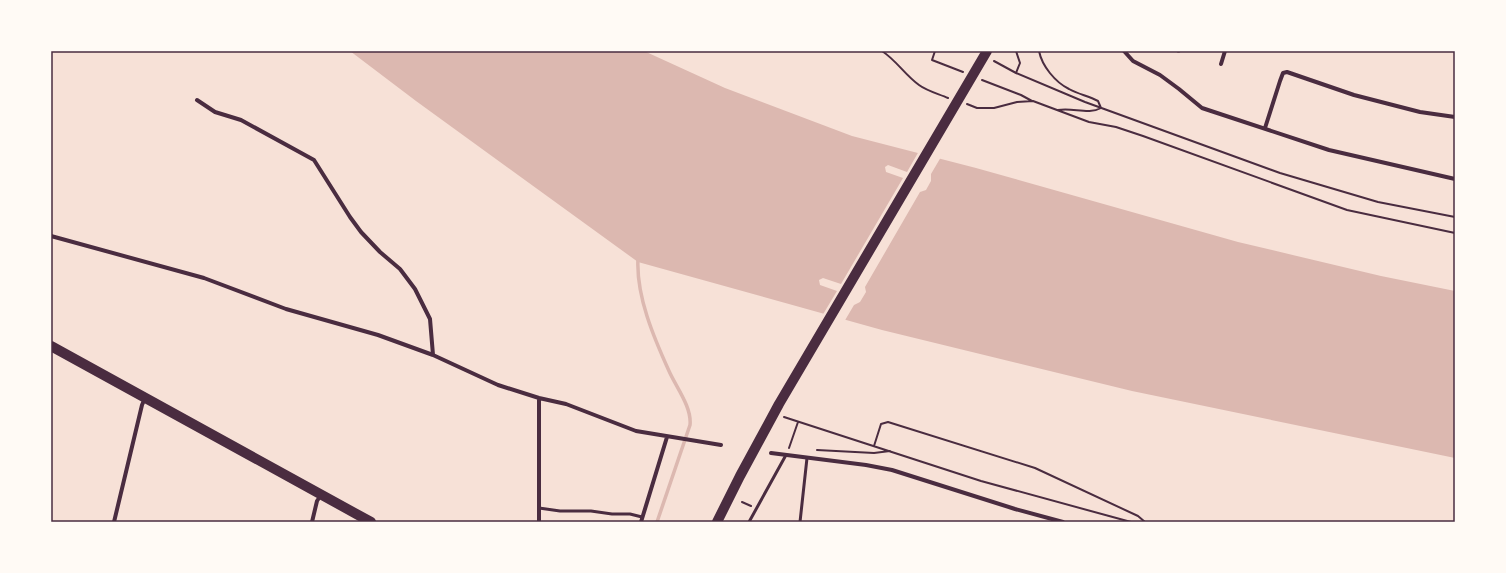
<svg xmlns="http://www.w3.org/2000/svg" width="1506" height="573" font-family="'Exo 2',sans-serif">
	<rect width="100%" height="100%" fill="#f7e1d7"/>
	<path fill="#dcb8b0" d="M350,51H644L725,88L852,136L976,168L1238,242L1381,276L1455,291V458L1132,391L882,330L638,262L416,101Z"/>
	<path fill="#f7e1d7" d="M919,151L941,157L931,174V181L926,190L920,192L865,287L866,292L860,302L854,305L844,322L822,316L837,291L820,285L819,280L823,278L841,284L903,178L886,172L885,167L888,165L907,172Z"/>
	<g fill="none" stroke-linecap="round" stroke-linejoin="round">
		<path stroke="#dcb8b0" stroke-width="3.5" d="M638,259C636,296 654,338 669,371C676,387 692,407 690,425L657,522"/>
		<path stroke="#4a2c40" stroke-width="2" d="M882,51C897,61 905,75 919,85C927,91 939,94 948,98
			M935,51L932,60L963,72
			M1039,51C1042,66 1055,82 1069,89C1078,94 1088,96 1098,101L1101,108C1089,115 1072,107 1058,110
			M994,61L1016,73L1085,102L1280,173L1378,202L1455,217
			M1016,73L1020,63L1016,51
			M982,80L1021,95L1032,101
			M967,104L977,108H994L1017,102L1033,101L1089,122L1116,127L1143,136L1347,210L1455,233
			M784,417L981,481L1131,522
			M874,446L881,424L888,422L1035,468L1138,516L1145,522
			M789,448L798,422
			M817,450L874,453L890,451
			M742,502L751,506"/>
		<path stroke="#4a2c40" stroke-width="3" d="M1178,51H1179
			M539,508L560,511H591L612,514H630L642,517
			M749,522L786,455
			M800,522L807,458"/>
		<path stroke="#4a2c40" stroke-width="4" d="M1124,51L1133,61L1160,75L1179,89L1202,108L1329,150L1455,179
			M1221,64L1225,51
			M197,100L215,112L241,120L314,160L350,217L361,232L380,252L400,269L415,289L430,319L433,355
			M1265,128L1280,81L1283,73L1287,72L1354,95L1420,112L1455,117
			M51,236L204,278L286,309L378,335L433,355L498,385L539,398L566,404L636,431L721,445
			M539,398V522
			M771,453L866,465L892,470L1015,509L1063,522
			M114,522L142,405L145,398
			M312,522L317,501L321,495
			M641,522L667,437"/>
		<path stroke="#4a2c40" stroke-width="10" d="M51,346L371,522
			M717,522L740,476L779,404L987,51"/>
	</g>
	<rect width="1506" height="573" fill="none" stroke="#fffaf5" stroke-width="104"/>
	<rect x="52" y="52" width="1402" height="469" fill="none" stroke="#4a2c40" stroke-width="1.5"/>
</svg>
